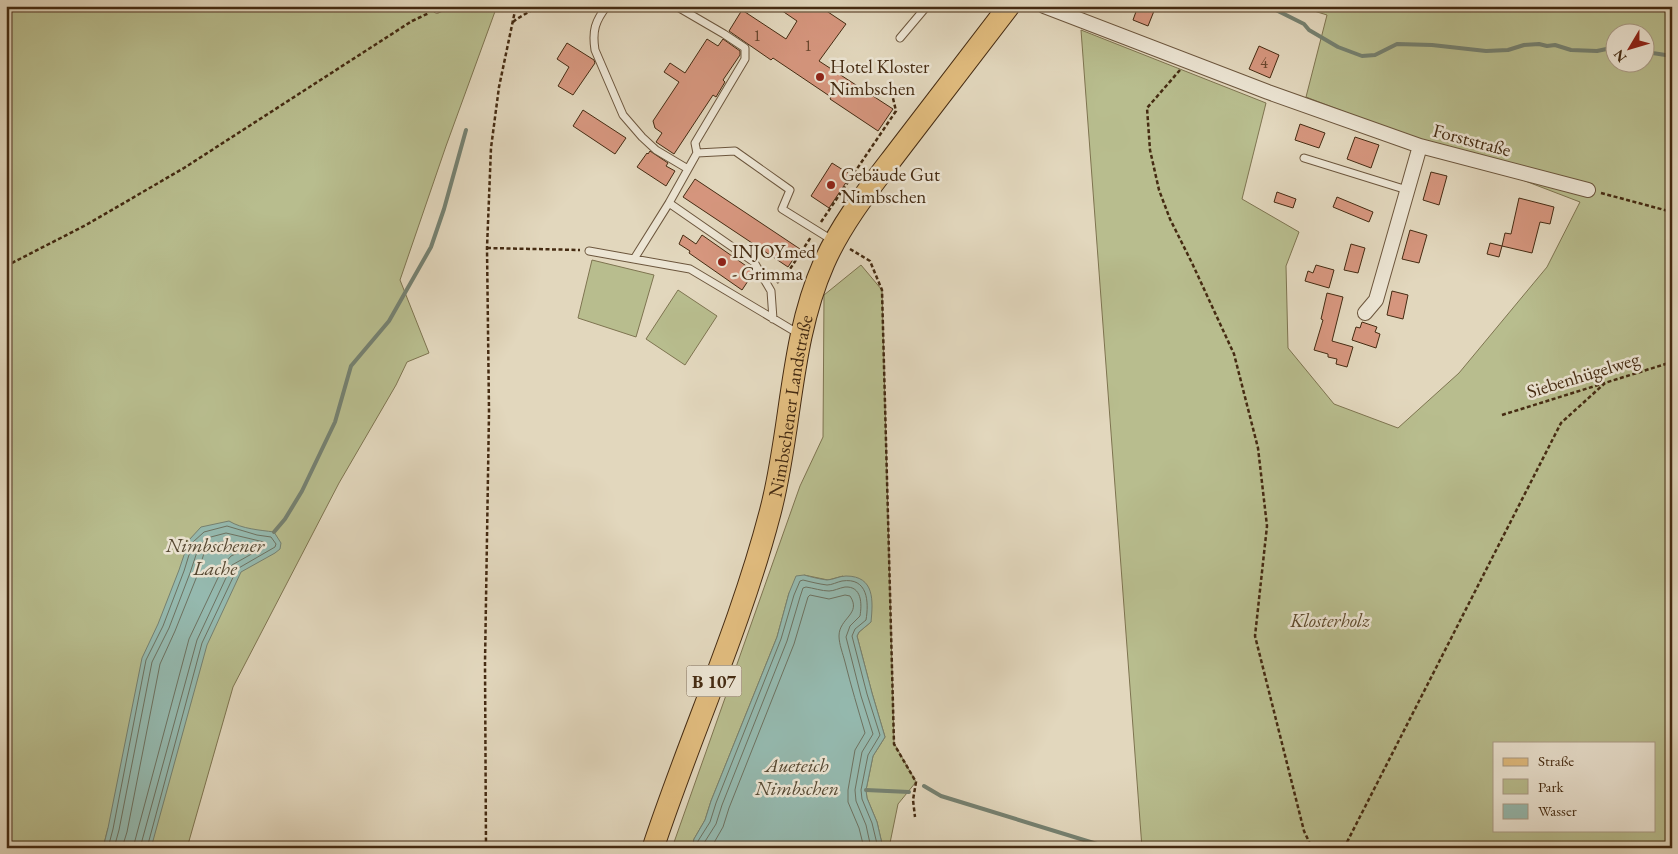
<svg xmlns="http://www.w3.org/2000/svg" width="1678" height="854" font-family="'EB Garamond',serif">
	<rect width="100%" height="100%" fill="#e2d7bd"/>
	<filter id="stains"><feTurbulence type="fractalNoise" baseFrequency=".004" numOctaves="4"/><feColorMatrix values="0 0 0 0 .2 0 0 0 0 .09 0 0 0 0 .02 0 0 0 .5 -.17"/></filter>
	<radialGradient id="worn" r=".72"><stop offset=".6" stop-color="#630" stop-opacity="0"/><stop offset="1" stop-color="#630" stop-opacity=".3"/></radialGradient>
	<path fill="#b8bd8e" stroke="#7e7450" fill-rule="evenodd" d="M6,6H497L446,146L400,280L429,353L407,362L396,385L339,483L233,687L187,848H151L152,846L108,828L103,848H6Z
		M1298,6H1672V848H1142L1081,30L1266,103L1242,199L1299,232L1286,266L1288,348L1334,404L1398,428L1459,373L1547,267L1580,202L1306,97L1327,15ZM1616,32H1646V62H1616ZM1494,743H1654V830H1494Z
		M592,260L654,275L636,337L578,318Z
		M861,265L882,290L894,743L916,782L898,804L890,843L891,848H883L877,822L867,798L866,790L873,756L885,737L872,693L857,636L859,632L871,622L843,576L828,580L804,575L789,593L777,637L711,801L705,820L694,839L692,848H672L800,486L823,437L824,295Z
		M678,290L717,316L685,365L646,339Z"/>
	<path fill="#95bab0" stroke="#758171" d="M229,521C242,529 260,530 274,532L281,543L280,549L275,553L241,572L207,645L151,848H103L108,828L142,658L158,624L179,570L189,540L201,527Z
		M804,575C811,577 819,579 827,580C833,580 839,576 846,576C875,576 873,601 871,622L859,632L857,636L872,693L885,737L873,756L866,790L867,798L877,822L883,848H692L694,839L705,820L711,801L777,637L789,593L796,576Z"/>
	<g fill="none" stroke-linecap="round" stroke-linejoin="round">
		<path stroke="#6d7261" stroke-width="1" d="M108,848L113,829L146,660L163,626L184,571L193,542L204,532L227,526L257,535L271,537L276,544L275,547L237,569L202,643L147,848
			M114,848L119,830L152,662L169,628L190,573L199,546L207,538L226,533L264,542L265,544L264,547L232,565L197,640L140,848
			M122,848L127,832L160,664L175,631L197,576L205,550L210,545L225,541L243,545L244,550L231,556L225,563L189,639L133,848
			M697,848L698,841L710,822L716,803L781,639L794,595L800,581L803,580C811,582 819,584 827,585C832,585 837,582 842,581C868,577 869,602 866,620L855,629L852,636L867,694L880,735L868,755L861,790L862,799L872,823L878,848
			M703,848L704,843L716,824L722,805L787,641L800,597L803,588L806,587C813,588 822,591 829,591C834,591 839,588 845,587C862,586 862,604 860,616L850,626L846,637L861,696L873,734L862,752L855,790L856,801L866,825L871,848
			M711,848L723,827L729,808L794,644L808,597L810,595L829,599L845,595L850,596C862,614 839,618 839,636C839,644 843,654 845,662C851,686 858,709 865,733L855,750L848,790V802L859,828L864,848"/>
		<path stroke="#758171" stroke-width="4" d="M1268,6L1304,24L1309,30L1338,47L1362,56L1375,55L1397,44L1432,45L1486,51L1508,50L1524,45L1539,44L1547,46L1555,45L1571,50L1597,51L1616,47
			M1646,52L1672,56
			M274,532L285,519L302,491L335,422L351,366L389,321L431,247L444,209L466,130
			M924,786L941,796L1110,848
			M866,790L909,792"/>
	</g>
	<path fill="#d6967e" stroke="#452b12" d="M775,6H819L846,24L819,61L893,109L878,131L830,99L831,97L773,58L771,60L729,31L742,10L786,39L797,21Z
		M1138,6H1156L1148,26L1133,20Z
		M707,39L718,46L723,39L740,51V55L723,80L725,82L716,97L713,95L674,154L656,142L662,133L655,128L653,121L679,82L664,72L670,63L685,73Z
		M567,43L594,60L595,63L573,95L558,86L569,67L557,59Z
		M1259,46L1279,55L1270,78L1249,69Z
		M583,110L626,138L615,154L573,126Z
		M1300,124L1325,133L1319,148L1295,140Z
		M1355,137L1379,145L1371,168L1347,159Z
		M650,151L668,163L666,166L675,171L666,186L637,167L647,153L648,154Z
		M832,163L851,175L829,208L811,196Z
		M1431,172L1447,176L1439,205L1423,200Z
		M695,179L800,249L788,267L683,197Z
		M1277,192L1296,199L1293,208L1274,202Z
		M1337,197L1373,212L1369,222L1333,207Z
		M1519,198L1554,207L1550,224L1540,222L1532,253L1502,246L1505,233L1511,234Z
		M1410,230L1427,235L1419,263L1402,259Z
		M683,235L696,244L702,235L752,270L754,272L742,290L689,253L690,251L679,244Z
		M1490,243L1502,246L1499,257L1487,254Z
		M1351,244L1365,248L1358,273L1344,270Z
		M1316,265L1334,270L1329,288L1305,281L1308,271L1313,273Z
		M1392,291L1408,295L1403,319L1387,315Z
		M1327,293L1343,297L1332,341L1353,347L1347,367L1336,364L1337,359L1328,357V354L1314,350L1323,320L1321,319Z
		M1362,322L1377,327L1375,332L1380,334L1376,348L1352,340L1356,327L1360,328Z"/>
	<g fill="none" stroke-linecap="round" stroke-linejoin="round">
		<defs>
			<path id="lane" d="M607,6C595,21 592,31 595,50L623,115L642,137L656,150L688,169
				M437,9L444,6
				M900,38L927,6
				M697,153L735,151L790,190L782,209L832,240
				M1304,158L1407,190
				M669,203L754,262L771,291L773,319
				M589,251L690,269L799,334
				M634,259L669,203L697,153L695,143L745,59V48L724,34L676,6"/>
			<path id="street" d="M1044,6L1268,92L1420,146L1588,190
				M1365,313L1376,300L1420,146"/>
			<g id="primary">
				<path id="s1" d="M653,848C690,736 740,628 770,513C792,431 789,342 824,263C843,220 873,184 901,147C937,100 973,53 1009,6"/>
			</g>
		</defs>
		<use href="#lane" stroke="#6c563d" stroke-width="9"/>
		<use href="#street" stroke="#6c563d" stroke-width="16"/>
		<use href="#primary" stroke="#452b12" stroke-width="23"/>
		<path stroke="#452b12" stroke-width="2.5" stroke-dasharray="4 2.5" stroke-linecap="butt" d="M1326,6L1352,8L1379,6
			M513,22C520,16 529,13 536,6
			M1180,70L1147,108L1150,150L1159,190L1170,219L1192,263L1234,354L1258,448L1267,526L1255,636L1304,831L1312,848
			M1601,193L1672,212
			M821,222L896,111L892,94
			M487,248L580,250
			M850,249L870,261L882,290L894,744L916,782L913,800L915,817
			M6,266L86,225L184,168L412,21L429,13
			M777,283L790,269L811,237
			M1502,415L1672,362
			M486,848L485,663L489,412L487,248L491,148L499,87L516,6
			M1344,848L1561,423L1605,383"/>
		<use href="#lane" stroke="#ece5d4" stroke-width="7"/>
		<use href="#street" stroke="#ece5d4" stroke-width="14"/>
		<use href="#primary" stroke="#e1bc7e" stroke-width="21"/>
	</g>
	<g fill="#8f2418" stroke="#ece5d4" stroke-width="2">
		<circle cx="820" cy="77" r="5"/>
		<circle cx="831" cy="185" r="5"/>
		<circle cx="722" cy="262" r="5"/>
	</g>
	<g text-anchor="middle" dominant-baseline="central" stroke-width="5" stroke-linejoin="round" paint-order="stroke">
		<g font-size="16" fill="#69462d">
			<text x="757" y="35">1</text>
			<text x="808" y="45">1</text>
			<text x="1264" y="62">4</text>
		</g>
		<rect fill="#ece5d4" stroke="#77634c" stroke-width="1" x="686.5" y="665.5" width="55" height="31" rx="4"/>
		<g font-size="18" font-weight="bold" fill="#452b12">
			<text x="714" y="681">B 107</text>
		</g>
		<g font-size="19" fill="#452b12" stroke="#ece5d4" text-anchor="start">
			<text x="830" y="66">Hotel Kloster<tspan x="830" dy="22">Nimbschen</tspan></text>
			<text x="841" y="174">Gebäude Gut<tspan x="841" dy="22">Nimbschen</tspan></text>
			<text x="732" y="251">INJOYmed<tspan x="732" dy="22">- Grimma</tspan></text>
		</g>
		<g font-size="19" fill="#452b12" stroke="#ece5d4">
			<text transform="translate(1472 140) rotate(15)">Forststraße</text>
			<text transform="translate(1583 375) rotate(-17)">Siebenhügelweg</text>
			<text stroke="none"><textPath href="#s1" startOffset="464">Nimbschener Landstraße</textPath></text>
		</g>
		<g font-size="19" font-style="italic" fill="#5c482b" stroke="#ece5d4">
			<text x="1330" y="620">Klosterholz</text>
		</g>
		<g font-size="20" font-style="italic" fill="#554832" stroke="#ece5d4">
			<text x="215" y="545">Nimbschener<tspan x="215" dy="23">Lache</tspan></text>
			<text x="797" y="765">Aueteich<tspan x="797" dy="23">Nimbschen</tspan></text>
		</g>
	</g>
	<rect width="1678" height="854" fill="none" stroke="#e2d7bd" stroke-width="25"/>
	<rect x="8" y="8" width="1663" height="839" fill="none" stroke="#452b12" stroke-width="2.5"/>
	<rect x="12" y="12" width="1653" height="829" fill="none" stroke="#452b12"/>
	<rect x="1493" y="742" width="162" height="90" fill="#ece5d4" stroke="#a99b86"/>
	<rect x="1503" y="758" width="25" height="8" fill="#e1bc7e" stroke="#a99b86"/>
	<text x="1538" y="766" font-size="15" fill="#452b12">Straße</text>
	<rect x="1503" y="779" width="25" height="15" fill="#b8bd8e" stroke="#a99b86"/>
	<text x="1538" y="792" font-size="15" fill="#452b12">Park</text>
	<rect x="1503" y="804" width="25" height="15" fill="#95bab0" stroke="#a99b86"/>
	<text x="1538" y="816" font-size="15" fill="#452b12">Wasser</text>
	<g transform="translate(1630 48) rotate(232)"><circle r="24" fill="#ece5d4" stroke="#a99b86"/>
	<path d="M0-4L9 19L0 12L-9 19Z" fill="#8f2418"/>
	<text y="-8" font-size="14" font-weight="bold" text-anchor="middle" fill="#452b12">N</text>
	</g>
	<rect width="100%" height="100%" filter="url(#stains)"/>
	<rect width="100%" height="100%" fill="url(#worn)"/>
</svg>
